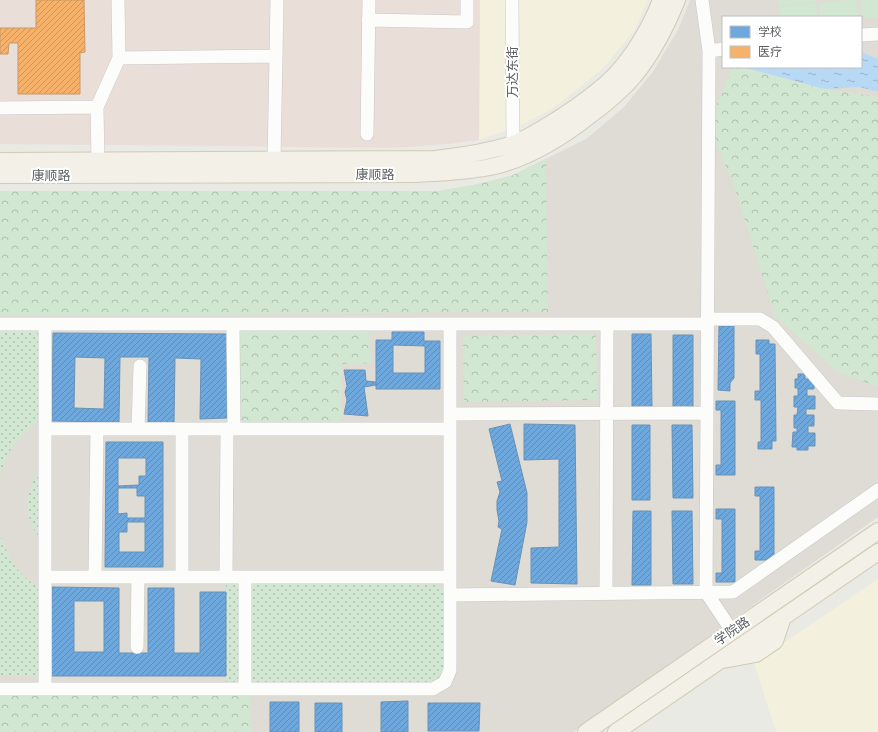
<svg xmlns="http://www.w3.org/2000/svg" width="878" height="732" font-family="'Asap Condensed','Noto Sans SC',sans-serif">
	<defs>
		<pattern id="grass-dots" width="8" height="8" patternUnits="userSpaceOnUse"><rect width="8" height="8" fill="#d2e7d1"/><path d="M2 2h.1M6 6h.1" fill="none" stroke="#adbead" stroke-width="1.8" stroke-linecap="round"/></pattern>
		<pattern id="forest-crowns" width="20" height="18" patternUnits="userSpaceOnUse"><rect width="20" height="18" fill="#d2e7d1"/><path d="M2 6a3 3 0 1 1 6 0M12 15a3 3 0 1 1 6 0" fill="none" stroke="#adbead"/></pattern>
		<pattern id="water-ripples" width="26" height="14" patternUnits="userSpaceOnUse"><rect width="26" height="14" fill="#b8d9f5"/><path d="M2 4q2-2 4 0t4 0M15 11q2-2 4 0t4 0" fill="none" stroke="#99b3ca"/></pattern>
		<pattern id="schools-hatch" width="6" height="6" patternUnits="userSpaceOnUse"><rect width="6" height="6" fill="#6fa8dc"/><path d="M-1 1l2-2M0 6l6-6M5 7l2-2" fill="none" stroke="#5e8cb6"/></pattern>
		<pattern id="health-hatch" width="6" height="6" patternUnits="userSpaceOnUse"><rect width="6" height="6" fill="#f6b26b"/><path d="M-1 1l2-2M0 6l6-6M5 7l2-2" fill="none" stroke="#ca945b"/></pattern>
	</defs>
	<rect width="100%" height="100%" fill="#eaeae5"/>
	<path fill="#f4f0de" d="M480,0H648L634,31L603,68L579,88L550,110L521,125L479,140Z
		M878,579V732H776L754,663Z"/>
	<path fill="#dedcd4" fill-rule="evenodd" d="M690,0H878V517L573,732H0V191H439L473,185L511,176L586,139L624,107L652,73L678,30ZM723,17H861V67H723Z"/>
	<path fill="#eaded9" d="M0,0H480L479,140L447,144L394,148L0,144Z"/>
	<path fill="url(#grass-dots)" d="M0,331H41L40,420C17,438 8,448 0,476Z
		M40,470V539C35,532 31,525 29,517C26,502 29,480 40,470Z
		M0,534C8,556 18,578 40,587L39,676L0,675Z
		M226,577L438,585L450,595L445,682L226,689Z"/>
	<path fill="url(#forest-crowns)" d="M732,67H742L825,89L878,97V387L836,371L775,316L736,192L709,124Z
		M546,159L548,312H448L225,315H0V191H439L473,185L511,176Z
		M235,331H369L371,363L342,364V421H235Z
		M596,334L597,400L464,402L463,336Z
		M0,689H250L251,732H0Z"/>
	<path fill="#d2e7d1" d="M777,0H815V2L778,6Z
		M849,0H856L858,17H820L819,3Z
		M861,0H878V17L863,19Z
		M816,3L817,17H780L779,7Z"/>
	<path fill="url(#water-ripples)" d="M861,52L878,59V92L860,87L825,89L742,67H861Z"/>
	<path fill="url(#schools-hatch)" stroke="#6992b7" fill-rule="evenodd" d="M719,326H734V378L730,383V391L718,390Z
		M392,332H424V341H440V389H376V340H392ZM393,345L425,346V373H393Z
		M53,333L227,334V418L200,419L201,359L175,358L174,423L148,422L149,357H120L119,422L52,421ZM75,357L105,358L104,409L74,408Z
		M632,334H651L652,407H632Z
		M673,335H693V408H673Z
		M756,340H769V344H775L776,441H772V449H758V442H761V400H755V391H760V354H756Z
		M344,370H365L366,381L376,382V385L364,387L368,416L344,414L347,400L345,392L347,386Z
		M798,374H805V379H814V389H807V396H815V409H806V415H814V426H808V433H815V446H808V450H797V447H792L793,432H797V428H794V415H797L798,407H794V396H798V388H795V379H798Z
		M716,401H735V475H716V465H721V410H716Z
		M510,424L527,493V522L515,585L491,581L502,529L498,527L499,521L497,510V501L500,492L497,482L502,481L489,429Z
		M524,424L575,425L577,584L531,583V548L559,547V459L524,460Z
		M632,425H650V500H632Z
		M672,425H692L693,498H673Z
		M106,442H163V567H105ZM118,458H146V476H139V485L118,486ZM118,488H137V496H145V518H127V513L118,514ZM127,522H145V552H119V532H127Z
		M755,487H774V560H755V551H760V496H755Z
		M716,509H735V582H716V573H722V519H716Z
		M633,511H651V585H632Z
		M672,511H692L693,584H673Z
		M52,587L119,588V653H148V588H174V653H200V592H226V676H51ZM74,601H104V652H74Z
		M408,701V732H381V702Z
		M270,702H299V732H270Z
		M315,703H342V732H315Z
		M428,703H480L479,731H428Z"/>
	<path fill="url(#health-hatch)" stroke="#c79968" d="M36,0H84L85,52L80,53V94H18V43H9L8,54H0V28H36Z"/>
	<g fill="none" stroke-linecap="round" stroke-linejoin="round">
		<defs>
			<path id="minor" d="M512,0L513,144
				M702,0L709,51L706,592L732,631
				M368,20L467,22V0
				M861,35L878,34
				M709,51L723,49
				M276,56L277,0
				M119,58L276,56L274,160
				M0,108L97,107
				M367,134L369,0
				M98,161L97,107L119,58L118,0
				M707,319H760L773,327L838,403L878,404
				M0,324H707
				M233,324L234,429
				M450,414L707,413
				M45,429H450
				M138,429L140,366
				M182,429V577
				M45,577H450
				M95,577L97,429
				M226,577L227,429
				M245,577V689
				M606,593L607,324
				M450,595L733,592L878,490
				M137,647L138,577
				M0,689H433L445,682L450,670V324
				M45,689V324"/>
			<path id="major" d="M0,161L435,159C461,156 488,152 513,144C531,137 547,126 563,116C578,106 593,95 607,83C630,62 650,29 661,0
				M0,175L414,174C439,173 465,172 490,167C529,159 563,137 593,113C608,102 622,90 634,76C652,54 666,27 677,0
				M723,660L756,654L775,641L783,617
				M586,732L878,531
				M616,732L878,552"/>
		</defs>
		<use href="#minor" stroke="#c7c7c7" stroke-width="14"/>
		<use href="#major" stroke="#d1cbb4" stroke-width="18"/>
		<use href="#minor" stroke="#fcfcfb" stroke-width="13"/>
		<use href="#major" stroke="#f2f0e7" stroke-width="16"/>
	</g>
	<g text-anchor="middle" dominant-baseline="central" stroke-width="4" stroke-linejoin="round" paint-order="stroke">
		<g font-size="13" fill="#5a5e62" stroke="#fff">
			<text transform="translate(512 72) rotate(-90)">万达东街</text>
			<text x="375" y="174">康顺路</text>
			<text x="51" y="175">康顺路</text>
			<text transform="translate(732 631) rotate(-34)">学院路</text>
		</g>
	</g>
	<rect x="722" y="16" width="140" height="52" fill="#ffffff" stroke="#bdbfc0"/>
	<rect x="730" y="26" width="20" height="12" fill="#6fa8dc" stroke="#bdbfc0"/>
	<text x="758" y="36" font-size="12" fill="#5a5e62">学校</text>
	<rect x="730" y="46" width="20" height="12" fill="#f6b26b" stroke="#bdbfc0"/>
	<text x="758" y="56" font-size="12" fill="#5a5e62">医疗</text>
</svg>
